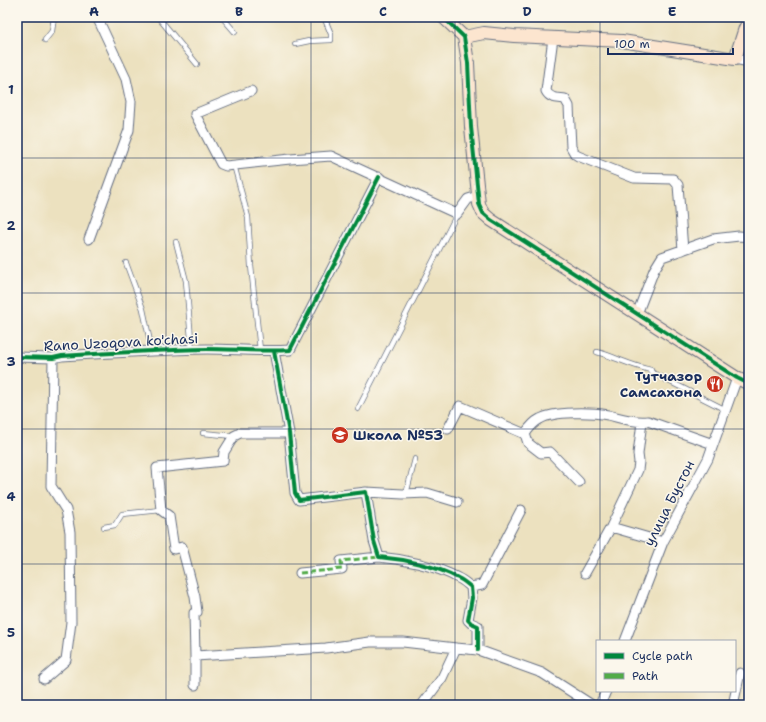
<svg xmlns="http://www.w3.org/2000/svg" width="766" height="722" font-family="'Shantell Sans',sans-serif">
	<rect width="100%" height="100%" fill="#fbf7ec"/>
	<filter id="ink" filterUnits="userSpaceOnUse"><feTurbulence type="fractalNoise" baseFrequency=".025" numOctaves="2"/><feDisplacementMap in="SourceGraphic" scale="8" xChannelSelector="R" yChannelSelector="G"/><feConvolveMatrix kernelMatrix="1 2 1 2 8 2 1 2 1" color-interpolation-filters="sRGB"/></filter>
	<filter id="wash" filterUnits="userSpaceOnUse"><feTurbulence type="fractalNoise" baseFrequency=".012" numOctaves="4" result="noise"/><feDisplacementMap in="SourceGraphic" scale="16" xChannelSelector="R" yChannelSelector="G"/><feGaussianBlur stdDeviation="0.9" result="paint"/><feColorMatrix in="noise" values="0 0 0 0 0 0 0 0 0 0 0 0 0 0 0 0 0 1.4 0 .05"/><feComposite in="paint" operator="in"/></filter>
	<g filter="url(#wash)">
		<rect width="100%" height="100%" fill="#ece1bf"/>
	</g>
	<g filter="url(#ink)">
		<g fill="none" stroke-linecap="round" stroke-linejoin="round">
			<defs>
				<path id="lane" d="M158,17L197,64
					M222,17L235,32
					M45,40L52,31L54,17
					M295,44L309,41L331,40V34L324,17
					M234,165L248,217L251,266L260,350
					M176,242L186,281L192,350
					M126,263L143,309L152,351
					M597,352C615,357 632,366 651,370V372L726,410
					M358,409L457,214
					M203,433L234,436
					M406,494L415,459
					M104,527L115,525L122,514L161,510"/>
				<path id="street" d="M553,38L546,91C550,99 558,98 565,99L569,106L571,147L575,154L578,156L634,178L673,179L678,185L683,250
					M735,59L749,62
					M251,91L195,114L221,164L226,166L290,159L331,156L457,214L468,199L478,196
					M89,239L129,130L131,102L126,79L97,17
					M637,314L654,270L662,257L713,239L739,236L749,237
					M274,351L289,433L295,493L299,500L366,492L374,541L379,557C403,559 437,566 458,578C463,580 467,584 471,587L472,598L468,620L471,623L478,626V650
					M17,357L53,358L62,356C110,353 158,350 207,349C234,349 262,352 290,350L379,177
					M448,429L460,406L525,434C529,428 534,422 540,419C554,411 592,412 608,415C621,418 634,423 648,421L713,444
					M525,434L528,443L541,453L550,452L579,482
					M366,492L403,494L427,493L457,502
					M611,527L663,542
					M300,573L342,569L341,561L379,557
					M585,573L611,527L638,470L639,462L638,454L642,422
					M471,587L482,585L521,510
					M625,641L663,542L708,459L737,378
					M195,656L194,613L197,612L195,597L182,547L174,549L169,516L161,510L157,468L223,461L224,452L234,436L240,433H289
					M44,679L66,660L71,622L70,532L66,510L51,486L53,358
					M195,685V656L326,648L370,642H403L456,648
					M422,705L442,678L456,648L478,650L542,673L592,705
					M600,705L606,691
					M733,705L740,673"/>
				<path id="secondary" d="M443,17L464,37L468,63L471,127L479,204L483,213L491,220L737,378L749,384
					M464,37L484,33L514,36L622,41L735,59
					M735,59L745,28L749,22"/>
			</defs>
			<use href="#lane" stroke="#646d80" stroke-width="6"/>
			<use href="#street" stroke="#646d80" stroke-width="11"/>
			<use href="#secondary" stroke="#646d80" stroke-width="14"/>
			<use href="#lane" stroke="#fff" stroke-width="4.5"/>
			<use href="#street" stroke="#fff" stroke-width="9"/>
			<use href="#secondary" stroke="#fce5cf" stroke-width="12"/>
			<path stroke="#52ab49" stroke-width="3" stroke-dasharray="6 3" stroke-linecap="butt" d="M300,573L342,569L341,561L379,557"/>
			<defs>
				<path id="cycleway" d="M443,17L464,37L468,63L471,127L479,204L483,213L491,220L737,378L749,384
					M274,351L289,433L295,493L299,500L366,492L374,541L379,557C403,559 437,566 458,578C463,580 467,584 471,587L472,598L468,620L471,623L478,626V650
					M17,357L53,358L62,356C110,353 158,350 207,349C234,349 262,352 290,350L379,177"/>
			</defs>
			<use href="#cycleway" stroke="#fbf7ec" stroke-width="6"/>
			<use href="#cycleway" stroke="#00873e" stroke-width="4"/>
		</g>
	</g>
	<path fill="none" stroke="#1b2f5e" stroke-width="1" stroke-opacity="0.55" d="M166,17V705M311,17V705M455,17V705M600,17V641M17,158H749M17,293H749M17,429H749M17,564H749M600,691V705"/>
	<defs>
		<symbol id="restaurant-disc" viewBox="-11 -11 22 22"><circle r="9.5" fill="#c8321e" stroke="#fbf7ec"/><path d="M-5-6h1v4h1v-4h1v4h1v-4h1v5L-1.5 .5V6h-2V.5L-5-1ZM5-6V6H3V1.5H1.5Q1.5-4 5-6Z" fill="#fff"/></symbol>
		<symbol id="school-disc" viewBox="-11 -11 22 22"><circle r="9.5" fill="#c8321e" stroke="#fbf7ec"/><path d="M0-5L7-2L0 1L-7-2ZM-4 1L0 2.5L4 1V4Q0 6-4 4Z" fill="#fff"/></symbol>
	</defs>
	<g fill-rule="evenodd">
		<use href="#restaurant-disc" x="705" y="374" width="20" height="20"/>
		<use href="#school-disc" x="330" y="425" width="20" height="20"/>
	</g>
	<g text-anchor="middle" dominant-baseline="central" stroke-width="3" stroke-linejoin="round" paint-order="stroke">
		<g font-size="14" fill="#1b2f5e" stroke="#fbf7ec">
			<text transform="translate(121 342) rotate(-3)">Rano Uzoqova ko'chasi</text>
			<text transform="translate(669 503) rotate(-63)">улица Бустон</text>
		</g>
		<g font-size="14" font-weight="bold" fill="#1b2f5e" stroke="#fbf7ec" text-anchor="end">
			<text x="702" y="376">Тутчазор<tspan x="702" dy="16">Самсахона</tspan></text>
			<text x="353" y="435" text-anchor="start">Школа №53</text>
		</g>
	</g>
	<rect width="766" height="722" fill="none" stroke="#fbf7ec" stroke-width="44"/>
	<rect x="596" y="640" width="140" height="52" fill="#fbf7ec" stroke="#a1a7b3"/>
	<rect x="604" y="653" width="20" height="6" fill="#00873e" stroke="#a1a7b3"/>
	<text x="632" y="660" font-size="12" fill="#1b2f5e">Cycle path</text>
	<rect x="604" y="673" width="20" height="6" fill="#52ab49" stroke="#a1a7b3"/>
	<text x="632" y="680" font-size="12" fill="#1b2f5e">Path</text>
	<path d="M608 48v6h125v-6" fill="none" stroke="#1b2f5e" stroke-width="2"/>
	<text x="614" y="48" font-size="12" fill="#1b2f5e" stroke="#fbf7ec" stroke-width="3" paint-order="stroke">100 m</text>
	<rect x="22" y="22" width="722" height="678" fill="none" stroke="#1b2f5e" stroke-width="1.5"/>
	<g font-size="13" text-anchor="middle" font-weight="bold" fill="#1b2f5e">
		<text x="94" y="16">A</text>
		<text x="239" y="16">B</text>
		<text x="383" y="16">C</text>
		<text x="527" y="16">D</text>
		<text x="672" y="16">E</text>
		<text x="11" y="94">1</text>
		<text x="11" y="230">2</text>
		<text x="11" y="366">3</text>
		<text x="11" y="501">4</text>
		<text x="11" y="637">5</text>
	</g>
</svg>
